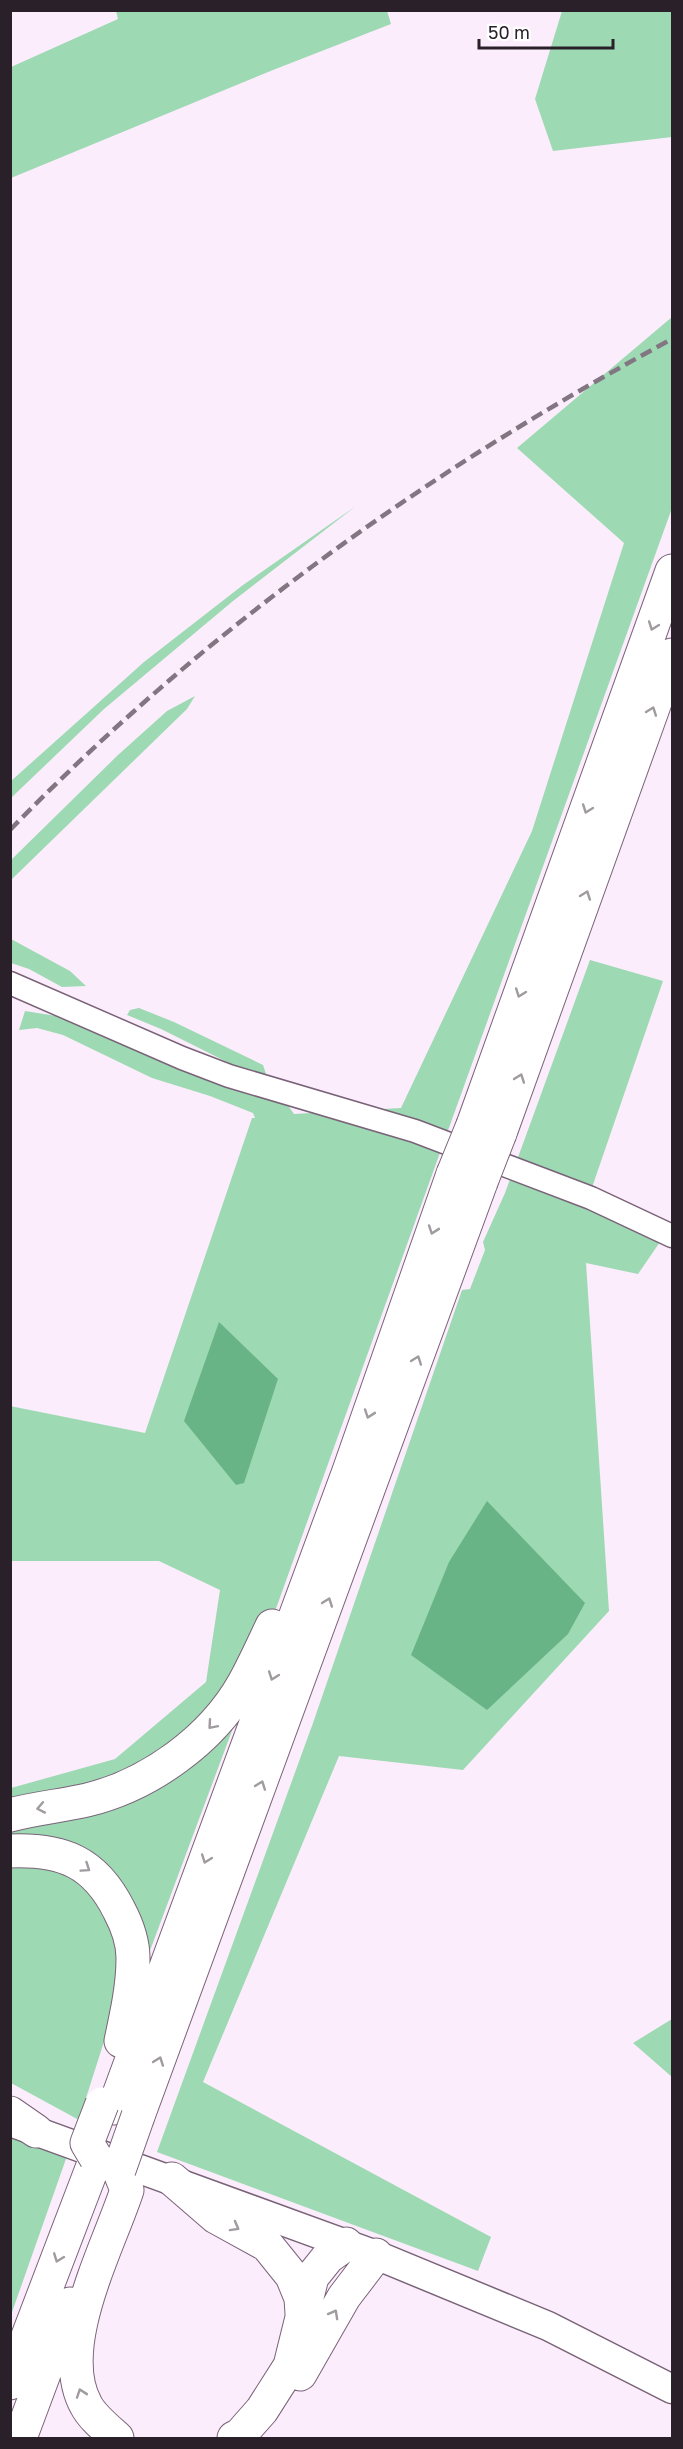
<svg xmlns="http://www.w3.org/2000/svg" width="683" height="2449" font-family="'Golos Text',sans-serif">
	<rect width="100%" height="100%" fill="#fcedfc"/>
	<path fill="#9dd9b3" d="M116,11H387L391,24L273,70L11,178V67L118,19Z
		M562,11H672V137L553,151L535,99Z
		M672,317V508L233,1728L151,1948L116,2004L79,2120L11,2083V1788L115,1759L206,1682L220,1590L159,1561H11L10,1406L145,1433L252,1118H255L253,1113L210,1096L152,1078L63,1035L37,1028L19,1030L25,1011L63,1017L287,1104L294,1114L401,1108L532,831L624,543L517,448Z
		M356,506L233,601L104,709L11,798V781L144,662L243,585Z
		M195,696L187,709L11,880V860L118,755L167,711Z
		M11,939L70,971L86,986L62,987L29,969L11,963Z
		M590,960L663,981L587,1202L660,1242L638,1274L586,1263L609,1611L463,1770L339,1756L203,2082L491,2237L478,2271L157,2152L313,1723L462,1290L470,1289L485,1250L483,1242L505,1193Z
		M139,1008L174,1022L263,1065L266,1074L257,1077L161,1029L127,1015L130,1010Z
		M672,2019V2077L633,2043Z
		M11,2138L67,2156L11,2315Z"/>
	<path fill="#69b486" d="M219,1322L278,1379L244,1483L236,1485L184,1421Z
		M487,1501L585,1603L568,1634L487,1710L411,1655L449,1562Z"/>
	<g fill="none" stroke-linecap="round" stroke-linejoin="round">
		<defs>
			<path id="minor" d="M10,983L182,1058L229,1076L415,1131L591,1198L672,1236"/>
			<path id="major" d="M16,2124L376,2255L548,2326L672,2389"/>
			<path id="highway" d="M473,1125L672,571
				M500,1133L672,655
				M10,1815C36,1808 61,1806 87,1800C149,1785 212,1740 244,1683C254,1665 263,1645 272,1626
				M10,1851C63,1849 95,1862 119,1910C127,1925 133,1941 133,1958C133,1986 127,2013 121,2041
				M114,2108L349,1471L453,1174
				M10,2113L36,2131
				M138,2116L481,1182
				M172,2179L216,2217L267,2245L292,2276L301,2298L302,2314
				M300,2374L344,2297L376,2255
				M10,2383L96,2158
				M20,2438L70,2304
				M117,2438C107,2429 92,2417 86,2405C54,2347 108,2248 127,2190L119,2170
				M234,2438L240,2435L262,2410L290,2366L312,2277L328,2257L346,2244"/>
		</defs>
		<use href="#minor" stroke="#7a6379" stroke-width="25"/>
		<use href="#major" stroke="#7a6379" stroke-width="31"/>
		<use href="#highway" stroke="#7a6379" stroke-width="35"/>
		<use href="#minor" stroke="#fff" stroke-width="22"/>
		<use href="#major" stroke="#fff" stroke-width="28"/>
		<use href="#highway" stroke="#fff" stroke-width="33"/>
		<path stroke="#827682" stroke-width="4.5" stroke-dasharray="12 6" stroke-linecap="butt" d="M10,830C203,631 429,470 672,339"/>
		<defs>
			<path id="highway-bridge" d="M453,1174L473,1125
				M481,1182L500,1133
				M96,2158L87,2143L102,2104
				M119,2170L138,2116"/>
		</defs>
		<use href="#highway-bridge" stroke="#7a6379" stroke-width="35" stroke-linecap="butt"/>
		<use href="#highway-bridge" stroke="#fff" stroke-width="33"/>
	</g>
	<defs><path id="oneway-chevron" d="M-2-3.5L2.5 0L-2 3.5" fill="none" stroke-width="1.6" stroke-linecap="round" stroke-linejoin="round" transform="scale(1.5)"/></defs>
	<g stroke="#9f9b9f">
		<use href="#oneway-chevron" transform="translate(653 626) rotate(110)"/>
		<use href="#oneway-chevron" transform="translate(652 711) rotate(-70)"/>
		<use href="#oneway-chevron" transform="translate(587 809) rotate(110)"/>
		<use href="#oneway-chevron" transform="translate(586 895) rotate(-70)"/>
		<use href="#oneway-chevron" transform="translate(520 993) rotate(110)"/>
		<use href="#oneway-chevron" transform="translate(520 1078) rotate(-70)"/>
		<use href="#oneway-chevron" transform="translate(433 1230) rotate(109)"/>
		<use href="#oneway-chevron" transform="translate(417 1360) rotate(-70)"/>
		<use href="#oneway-chevron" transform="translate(369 1414) rotate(109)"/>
		<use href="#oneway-chevron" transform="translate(328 1602) rotate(-70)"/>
		<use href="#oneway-chevron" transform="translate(273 1676) rotate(110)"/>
		<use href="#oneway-chevron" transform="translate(212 1725) rotate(131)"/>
		<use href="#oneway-chevron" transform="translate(261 1785) rotate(-70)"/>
		<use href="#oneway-chevron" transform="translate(41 1808) rotate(169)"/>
		<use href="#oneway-chevron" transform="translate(206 1859) rotate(110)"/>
		<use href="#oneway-chevron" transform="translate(86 1868) rotate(34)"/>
		<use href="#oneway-chevron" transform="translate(159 2061) rotate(-70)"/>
		<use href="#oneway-chevron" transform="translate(235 2227) rotate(29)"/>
		<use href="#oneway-chevron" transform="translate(58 2258) rotate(111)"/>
		<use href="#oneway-chevron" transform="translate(334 2314) rotate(-61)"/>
		<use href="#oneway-chevron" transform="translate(81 2393) rotate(-109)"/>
	</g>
	<rect width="683" height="2449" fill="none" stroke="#292029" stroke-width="24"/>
	<path d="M479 39v9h134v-9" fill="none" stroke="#292029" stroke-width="3"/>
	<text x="488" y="39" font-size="18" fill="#292029" stroke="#ffffff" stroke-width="4.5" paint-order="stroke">50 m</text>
</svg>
